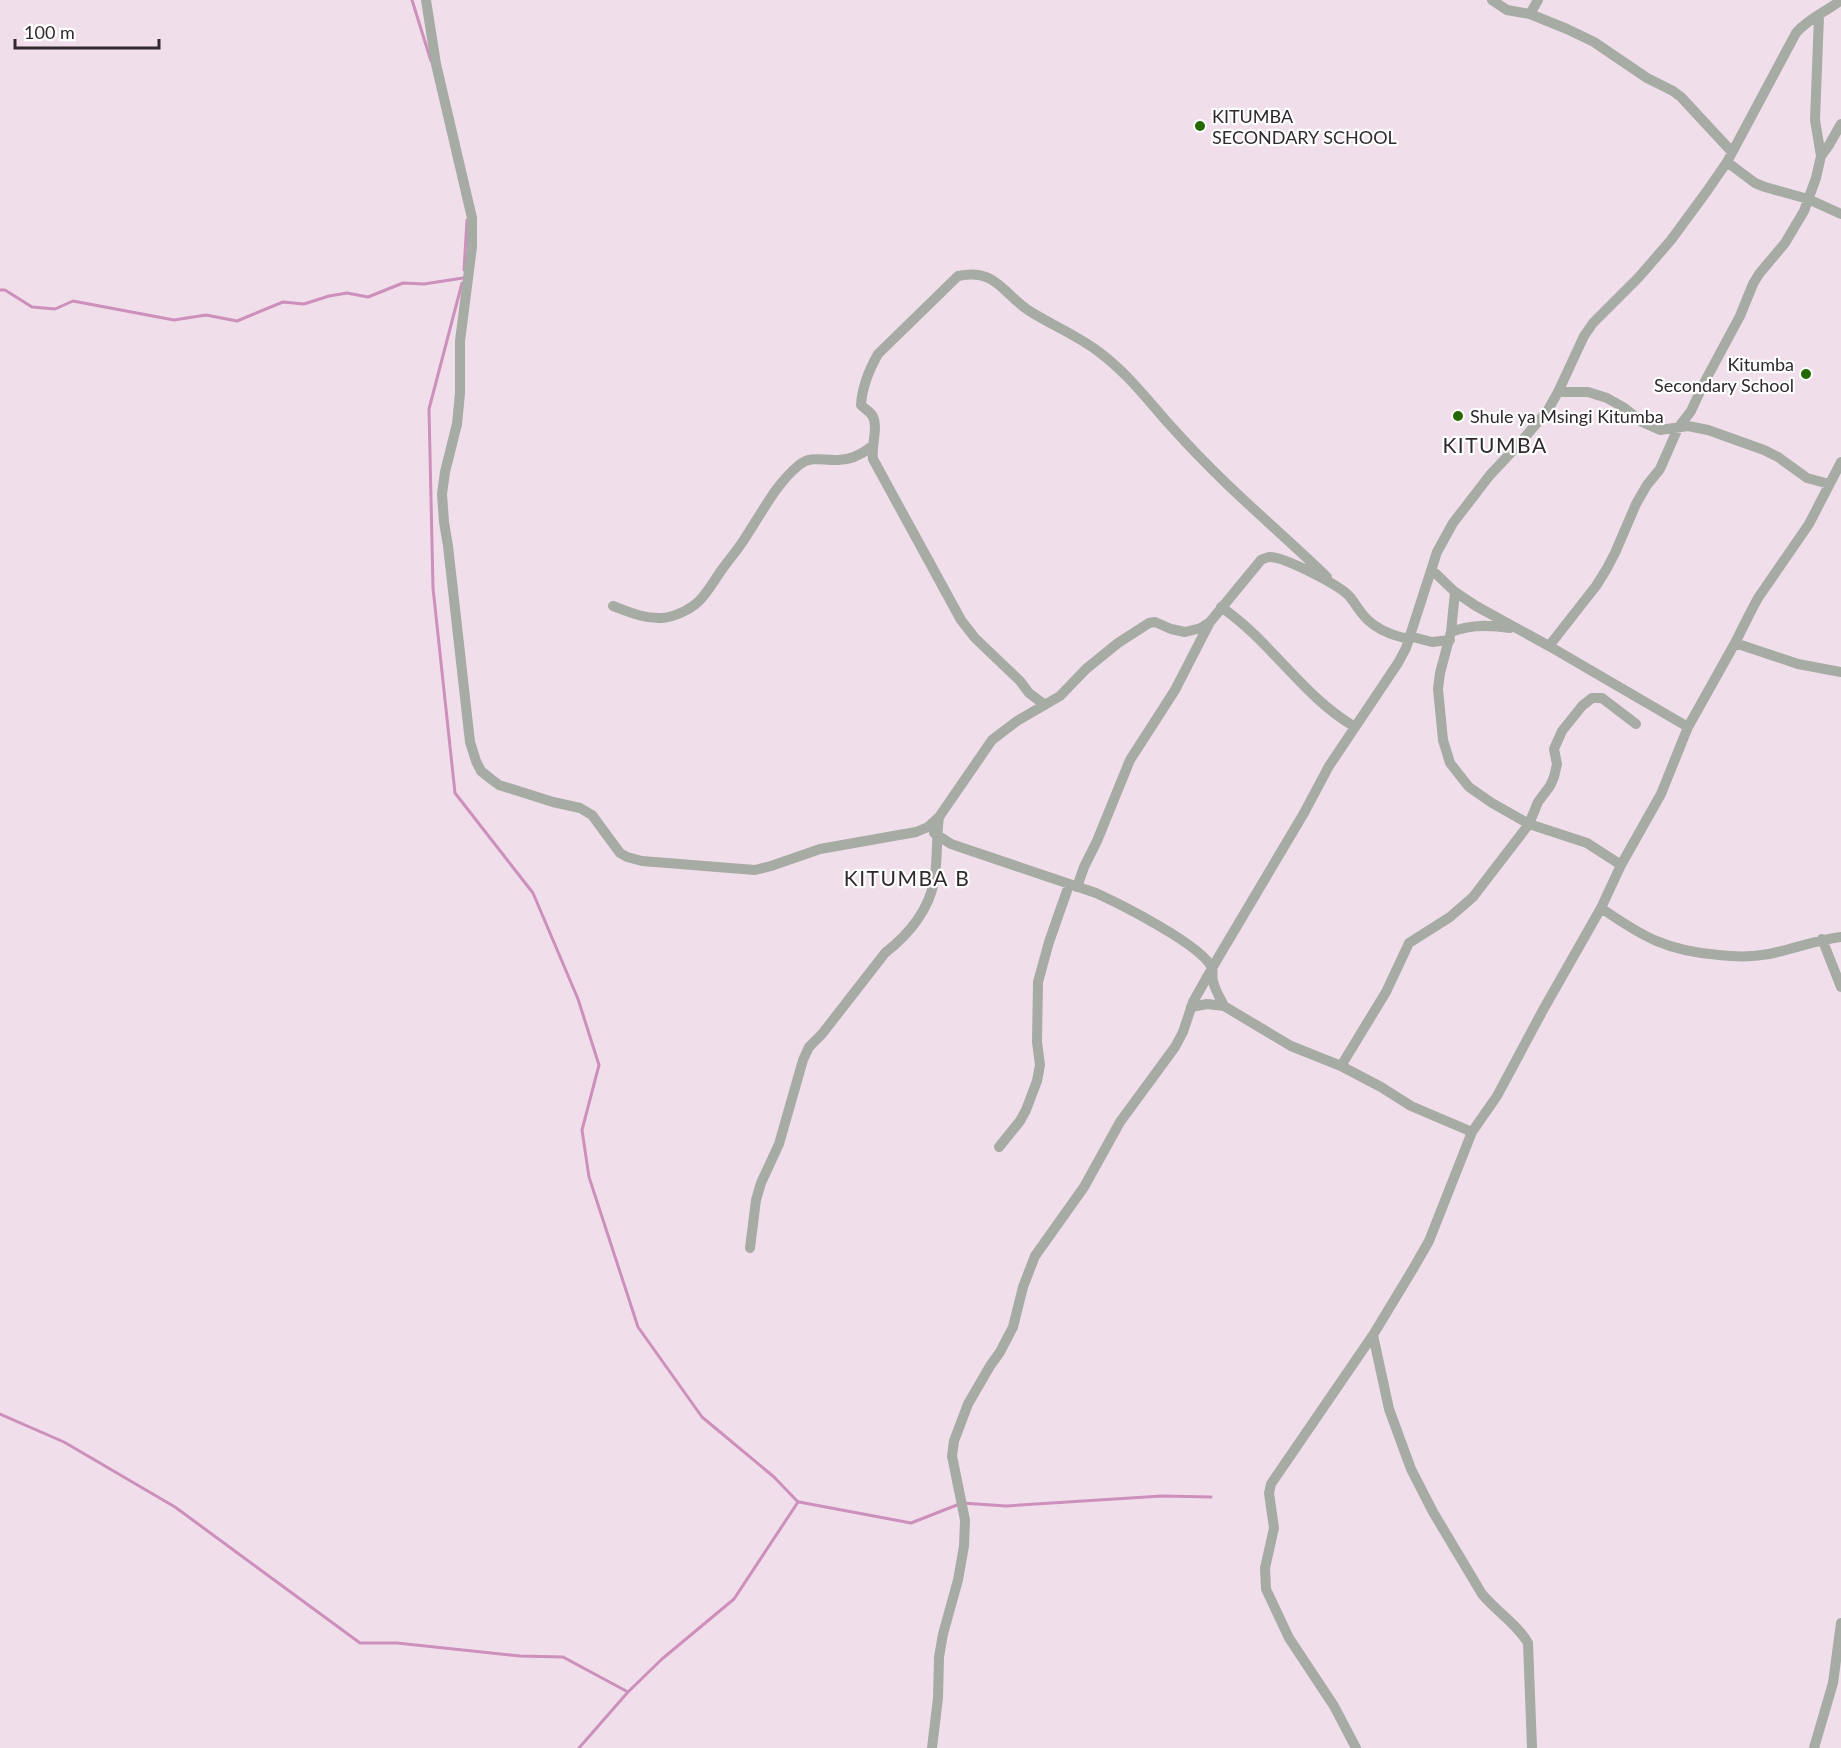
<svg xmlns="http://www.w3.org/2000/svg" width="1841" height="1748" font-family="Lato,sans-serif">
	<rect width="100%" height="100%" fill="#f0dfea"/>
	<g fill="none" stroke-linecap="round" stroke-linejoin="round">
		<path stroke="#cd8fbb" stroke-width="3" d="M412,0L431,61
			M464,270L467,220
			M0,290H5L32,307L55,309L73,301L174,320L206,315L237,321L283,302L304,304L329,296L347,293L368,297L403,283L424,284L463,278
			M0,1414L64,1442L175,1507L360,1643H397L520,1656L563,1657L628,1692L662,1659L734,1599L798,1502L774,1477L702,1417L638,1327L589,1177L582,1130L599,1065L578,999L533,893L455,793L433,588L429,409L462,283
			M799,1502L911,1523L962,1503L1006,1506L1162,1496L1211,1497
			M579,1748L628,1692"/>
		<path stroke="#a6aba4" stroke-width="10" d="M426,0L436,64L472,218V247L460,341V393L457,424L445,472L442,494L444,522L448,546L470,742L476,761L481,771L491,779L499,785L553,802L580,808L592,815L620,853L627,857L642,861L755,870L771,866L820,849L916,832L928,827L939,817L992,740L1017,721L1060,696L1086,669L1118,643L1149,623L1155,622L1171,629L1185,632L1201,628L1210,622L1261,560C1263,559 1268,557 1270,557C1284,557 1340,585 1350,597C1359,608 1361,616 1374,625C1385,633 1396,636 1409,639
			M1492,0L1507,10L1530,14L1567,29L1594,42L1647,78L1673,91L1681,97L1732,152
			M1530,14L1538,0
			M1821,156L1829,145L1841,124
			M1727,162L1755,183L1765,187L1808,199L1841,214
			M1558,392H1588L1607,398L1623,407L1642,422L1660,430L1688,426L1708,430L1764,450L1778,457L1807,478L1829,484
			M1432,570L1455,592L1476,606L1549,646L1688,727
			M1455,592L1451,632L1440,673L1438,689L1443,740L1450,763L1469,787L1492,803L1529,824L1587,843L1621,865
			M613,606C629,612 644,619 662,618C674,617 690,610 699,601C708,592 715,579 723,568C731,557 740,547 747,535C763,511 776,484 799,465C811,455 824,461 838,460C850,460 862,454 871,447
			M1221,607C1271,641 1303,697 1355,727
			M1451,632C1470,624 1490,625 1510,628
			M1409,636L1432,642L1450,640
			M1735,643L1798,664L1841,672
			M1549,646L1596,586L1606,570L1615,553L1636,504L1647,485L1660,469L1678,428L1691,411L1704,383L1740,316L1753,284L1759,274L1785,243L1804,211L1816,178L1821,156L1815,120L1819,16
			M1045,705L1029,693L1020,681L975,638L961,620L873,459C871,445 879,426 872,415C869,411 865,409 861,405C862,387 869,370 878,354L958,276C995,268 1002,292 1028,310C1051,325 1077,335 1099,352C1127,373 1146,398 1169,424C1187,444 1206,464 1226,483C1259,515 1294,545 1327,577
			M934,833L951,844L1096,893C1120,904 1202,945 1212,968C1213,971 1212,977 1213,981C1215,990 1220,998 1224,1006
			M1077,887L1084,867L1097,841L1130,760L1175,690L1210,622
			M1601,908C1643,937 1667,951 1719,955C1736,957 1753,957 1769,954C1794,949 1816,940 1841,937
			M1822,939L1841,987
			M1191,1007L1207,1004L1224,1006L1291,1046L1341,1066L1381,1087L1411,1106L1472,1132
			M1341,1066L1386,992L1409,943L1450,917L1473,897L1529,824L1538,802L1550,786L1554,777L1557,764L1554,749L1562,731L1582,706L1592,698H1602L1636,724
			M999,1147L1020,1121L1026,1110L1037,1081L1040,1065L1037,1042L1038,982L1049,942L1069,885
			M750,1248L756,1200L761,1183L779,1144L803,1060L809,1047L822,1034L885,953C908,935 928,911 934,882C938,861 936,838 939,817
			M1373,1335L1389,1409L1411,1469L1433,1512L1482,1594C1496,1611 1517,1624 1528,1643L1532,1748
			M932,1748L938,1698L939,1657L943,1634L958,1580L964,1546L965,1520L952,1456L954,1441L968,1404L990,1366L1000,1352L1013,1327L1023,1287L1035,1256L1084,1187L1120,1122L1175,1047L1183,1032L1193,1002L1215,963L1304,813L1329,766L1398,663L1406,648L1437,552L1453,523L1490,475L1520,443L1548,410L1558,392L1584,336L1593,323L1639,277L1671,240L1707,191L1727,162L1796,33C1809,18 1826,12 1841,0
			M1356,1748L1334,1706L1289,1638L1266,1589L1265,1568L1274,1528L1269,1493L1271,1484L1373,1335L1413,1269L1429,1241L1472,1132L1497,1096L1543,1010L1601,908L1621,865L1661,794L1688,727L1735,643L1749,615L1758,598L1809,524L1841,462
			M1814,1748L1833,1683L1841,1623"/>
	</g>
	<g fill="#246900" stroke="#fff" stroke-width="2">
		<circle cx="1200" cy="126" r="6"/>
		<circle cx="1806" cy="374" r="6"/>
		<circle cx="1458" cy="416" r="6"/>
	</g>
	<g text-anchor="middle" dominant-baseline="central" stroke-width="4.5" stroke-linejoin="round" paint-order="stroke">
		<g font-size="18" fill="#30292d" stroke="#fff" text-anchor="start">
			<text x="1212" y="116">KITUMBA<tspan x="1212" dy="21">SECONDARY SCHOOL</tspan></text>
			<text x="1794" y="364" text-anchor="end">Kitumba<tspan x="1794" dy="21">Secondary School</tspan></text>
			<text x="1470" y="416">Shule ya Msingi Kitumba</text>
		</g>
		<g font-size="21" letter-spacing="1.5" fill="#30292d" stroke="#fff">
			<text x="1495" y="444">KITUMBA</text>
			<text x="907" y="877">KITUMBA B</text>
		</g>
	</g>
	<path d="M15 39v9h144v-9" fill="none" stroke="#30292d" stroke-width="3"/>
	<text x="24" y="39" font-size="18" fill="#30292d" stroke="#ffffff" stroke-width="4.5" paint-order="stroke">100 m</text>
</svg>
